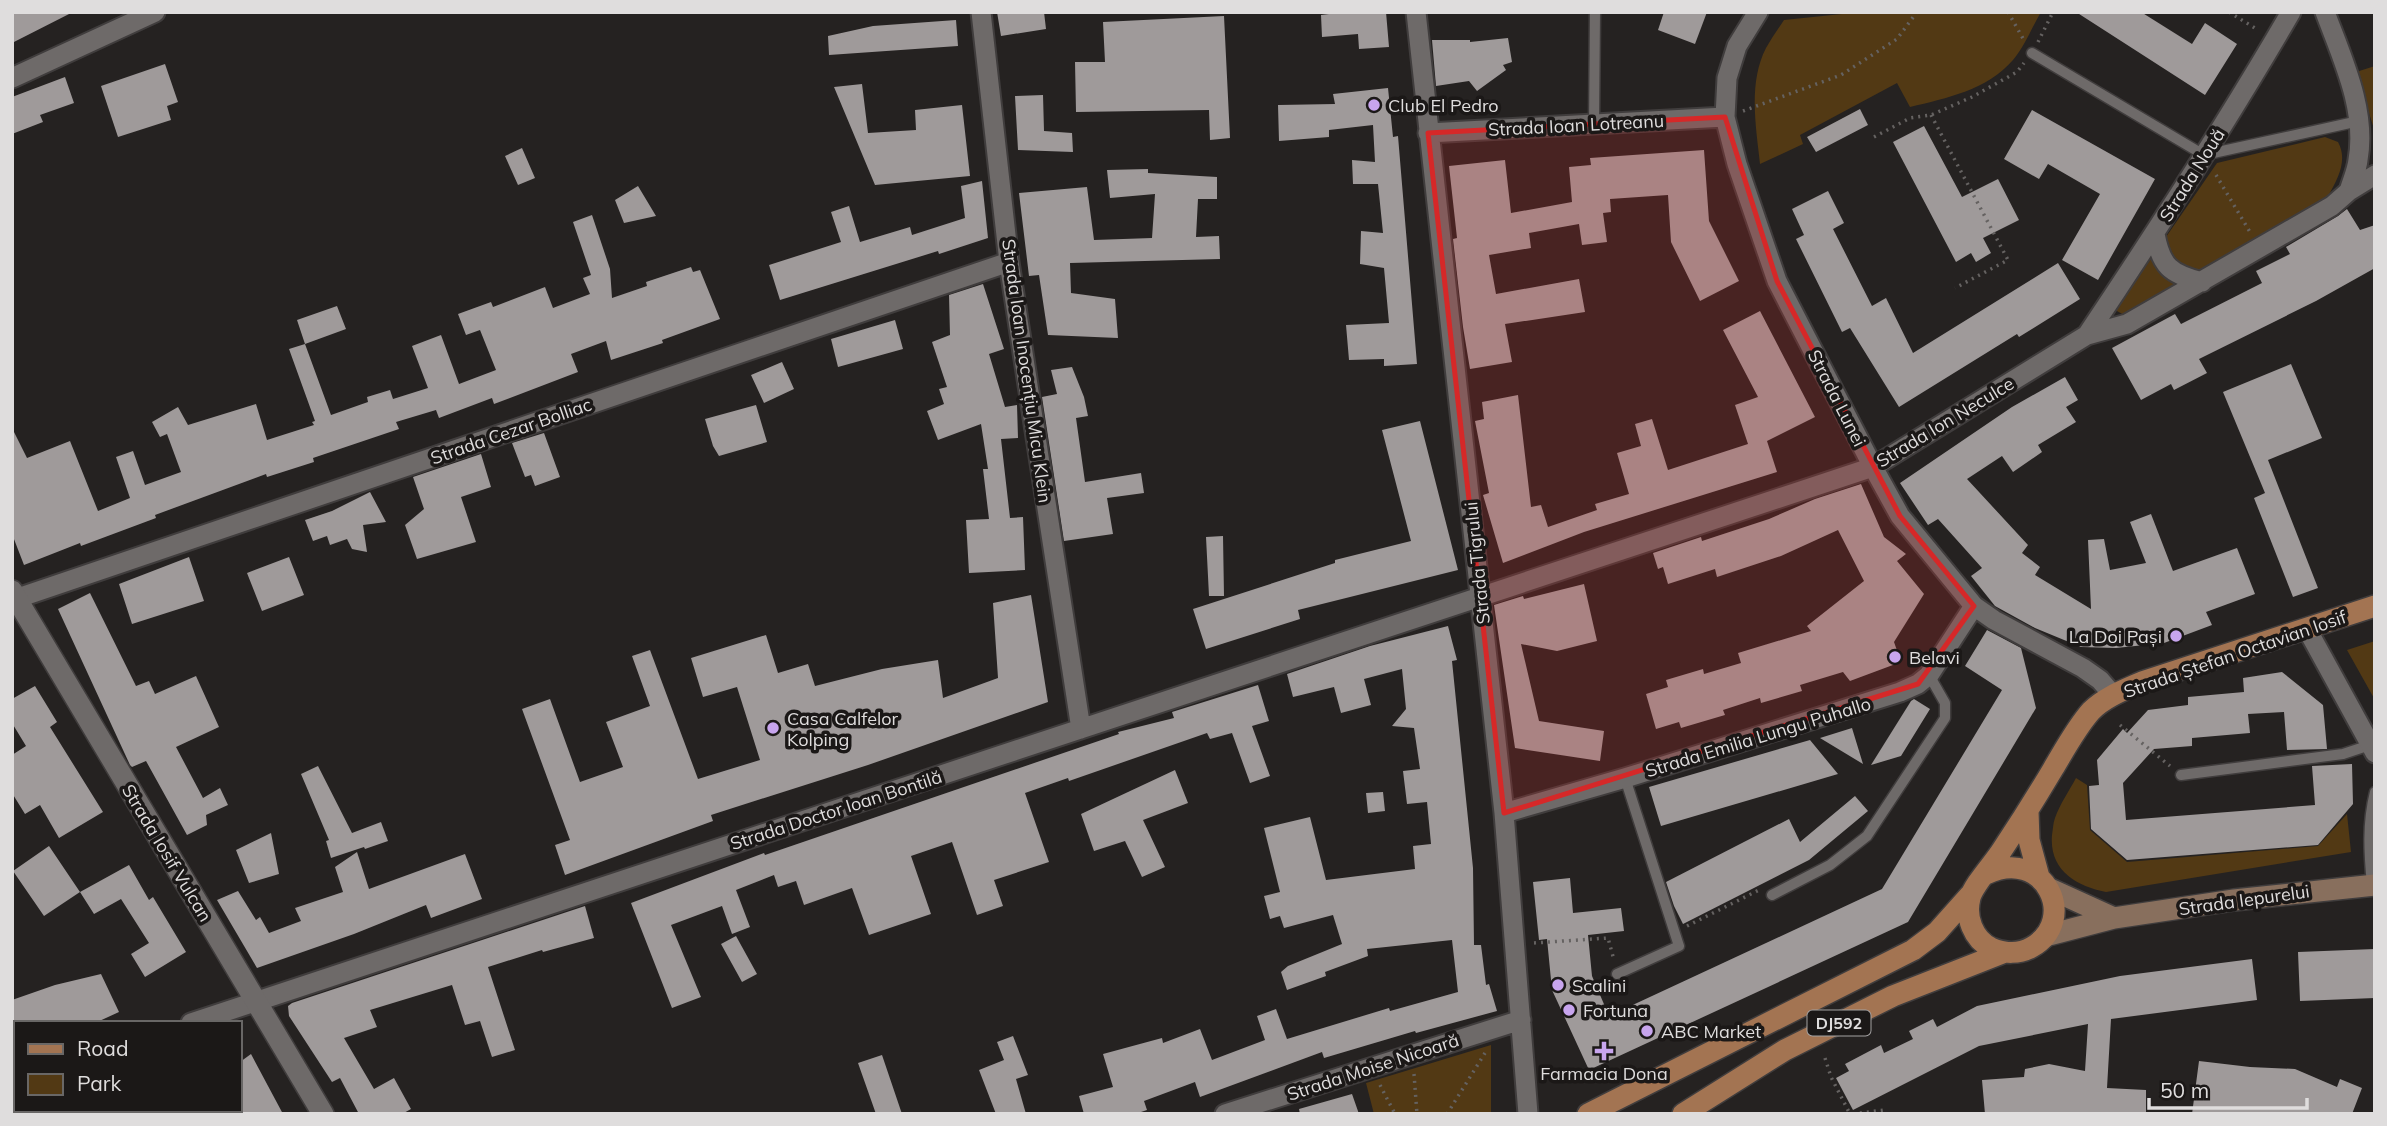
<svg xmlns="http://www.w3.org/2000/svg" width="2387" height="1126" font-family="Mulish,sans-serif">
	<rect width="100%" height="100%" fill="#252221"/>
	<path fill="#523914" d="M1861,12H2041C2032,27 2025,46 2013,60C1987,90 1947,98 1910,107L1897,83L1800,135L1803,144L1760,164C1756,127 1748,83 1766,48C1771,39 1778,29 1784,20Z
		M2375,66V132L2356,72Z
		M2325,137L2338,142C2348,160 2338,179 2328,196L2147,303L2124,315L2117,311V308L2217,163Z
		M2375,641V700L2347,650Z
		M2076,778L2087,785L2090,830L2127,862L2318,846L2347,814L2351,852L2106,892C2076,886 2049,870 2052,835C2053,829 2053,823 2055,818C2060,804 2069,791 2076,778Z
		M1491,1045V1114H1374L1366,1083Z"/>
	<path fill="#9f9a9a" d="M12,12H73L12,43Z
		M997,12H1044L1046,29L1001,36Z
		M1345,12H1386L1389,47L1359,49L1358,34L1322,37L1321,15Z
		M1664,12H1707L1695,44L1658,30Z
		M2076,12H2141L2192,44L2205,23L2237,44L2205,95Z
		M1224,16L1230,138L1210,140L1209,110L1076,112L1075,62H1105L1103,22Z
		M956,20L958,46L829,55L828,36L873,26Z
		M1508,38L1512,62L1503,65L1506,70L1477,91L1469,81L1436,86L1432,40H1470V42Z
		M165,64L178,102L167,106L171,120L118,137L101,86Z
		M65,77L74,103L40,115L43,122L12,134V97Z
		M862,84L868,133L916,130L915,110L962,105L970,176L875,185L834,87Z
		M1388,88L1393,137L1398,136L1417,364L1384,366V359L1349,360L1346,325L1389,323L1384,268L1360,264L1361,231L1383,233L1378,184H1353L1352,160L1375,162L1373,125L1329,130V137L1279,141L1278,105L1335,104L1333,94Z
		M1043,95L1044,131L1072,133L1073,152L1018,150L1015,96Z
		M1860,109L1868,125L1816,152L1807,137Z
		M2032,110L2155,179L2098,280L2062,260L2100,194L2048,164L2039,179L2004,159Z
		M1924,126L1962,197L1998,179L2019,220L1983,238L1991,253L1976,262L1971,253L1956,262L1893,142Z
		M522,148L535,178L518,185L505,156Z
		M1704,150L1709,221L1739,281L1700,301L1671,242L1668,195L1610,199L1611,212L1603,213L1607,242L1582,245L1579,224L1529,233L1531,248L1489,255L1496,294L1579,279L1585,312L1505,324L1512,362L1470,369L1463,327L1453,239L1457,238L1449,166L1505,160L1511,213L1572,202L1569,167L1591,165L1590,158Z
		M1148,169V173L1217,177V199H1198L1196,237L1219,236L1220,259L1070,263L1071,293L1115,299L1118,338L1048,335L1039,275L1029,276L1019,193L1087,187L1094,240L1152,238L1155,194L1110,198L1107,170Z
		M982,181L988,238L939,254L938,251L780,300L769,265L841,242L831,212L849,206L860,242L910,227L912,235L965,218L961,186Z
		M638,186L656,216L624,223L615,200Z
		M1828,191L1844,223L1833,229L1872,306L1886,298L1913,353L2058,263L2080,299L2019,337L2017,334L1899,407L1850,328L1842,332L1796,239L1804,235L1792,209Z
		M2347,209L2360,230L2375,225V268L2316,301L2199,359L2207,373L2174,390L2171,384L2141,400L2112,348L2175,314L2181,324L2262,283L2256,271L2290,254L2286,247L2338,216Z
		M592,215L610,269L612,298L647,286L646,282L691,267L693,272L700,270L720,319L662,340L663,343L611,360L606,341L571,354L578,372L494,404L492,398L439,418L436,410L396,422L399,429L313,458L314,462L267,477L266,474L155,515L156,518L81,546L80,543L24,565L12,534V428L27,458L70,441L98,511L130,498L116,457L133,451L145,485L181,472L167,434L160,437L152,422L178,407L188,425L256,404L267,440L314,425L312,422L315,421L289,349L305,344L331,415L368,402L367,397L390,390L393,399L428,388L412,346L441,335L459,384L496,370L480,330L466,335L458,314L491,302L493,307L545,287L553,308L590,294L583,278L591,275L573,222Z
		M983,284L1004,349L989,354L1005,407L1017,405L1018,438L1001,439L1010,518L1023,517L1025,570L969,573L966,520L989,519L983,469H988L981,424L938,440L927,411L944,404L939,389L947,387L932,342L950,335L949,295Z
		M337,306L346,329L305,344L297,320Z
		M1760,311L1815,417L1767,441L1777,472L1584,532L1503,563L1483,495L1489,493L1475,421L1484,419L1482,402L1518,395L1531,507L1541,505L1548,527L1597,510L1595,504L1629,494L1617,453L1641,446L1635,424L1652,419L1668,470L1748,444L1735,405L1758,397L1723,330Z
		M895,320L903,349L838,367L831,339Z
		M782,362L794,389L764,403L751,375Z
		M2291,364L2322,438L2268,460L2318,588L2293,597L2254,498L2265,493L2223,392Z
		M1072,367L1084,397L1088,416L1076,418L1085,482L1141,473L1144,493L1107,498L1113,534L1064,541L1042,397L1057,394L1051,370Z
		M2065,377L2078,400L2066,407L2076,422L2038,445L2042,452L2013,472L2002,456L1967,479L2028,545L2022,553L2040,567L2035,575L2091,609L2088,540L2104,539L2110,570L2146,563L2130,522L2151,514L2173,571L2237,548L2255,594L2206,612L2212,625L2164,643L2116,648L2081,647L2035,628L1995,606L1971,576L1982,568L1938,519L1928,525L1900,483L2012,407Z
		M756,405L767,442L719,456L713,446L705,419Z
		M1420,421L1458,570L1298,610L1300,619L1206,649L1193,609L1335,563V560L1411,541L1382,430Z
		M544,433L560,477L535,486L531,475L525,477L512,443Z
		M481,454L491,487L461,497L476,542L417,559L405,525L424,509L413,477Z
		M1861,484L1884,537L1906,554L1897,561L1924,594L1894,642L1901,662L1850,681L1843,672L1800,685L1802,691L1761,703L1760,698L1723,710L1725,715L1681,728L1679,722L1656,729L1646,694L1668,687L1666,680L1703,669L1704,674L1741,663L1738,653L1811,631L1807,626L1864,581L1838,530L1781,556L1717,577L1715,569L1668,584L1663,567L1658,569L1653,553L1701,537L1702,541L1769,519L1815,499Z
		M370,492L386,522L363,525L367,552L352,549L347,539L330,545L327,536L313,541L305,520L332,511Z
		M1223,536L1224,596H1209L1206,537Z
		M189,557L204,601L132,624L119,584Z
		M289,557L304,595L262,611L247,573Z
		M1584,584L1597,641L1557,651L1521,644L1539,721L1604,731L1600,761L1515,748L1494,605L1523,596L1524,599Z
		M90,593L136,686L149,681L155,694L196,676L219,727L176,747L203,798L220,788L228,805L206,815L207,825L187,835L146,761L132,767L130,765L58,609Z
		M1031,595L1048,702L868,765L711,815L713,821L565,875L555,845L570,840L522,709L550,699L580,782L623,767L606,722L650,706L632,656L650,650L698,779L760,760L737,687L703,697L691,658L766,635L778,673L808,664L815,686L882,669L938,660L943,698L998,678L993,603Z
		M1448,626L1457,660L1452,661L1473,868L1474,945H1481L1486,985L1489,984L1497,1011L1416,1033L1415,1031L1324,1058L1322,1052L1200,1097L1195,1082L1144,1101L1147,1110L1135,1114H1084L1079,1096L1113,1087L1103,1054L1162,1038L1163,1043L1200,1029L1212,1060L1265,1040L1257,1016L1276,1009L1287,1039L1389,1008L1390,1011L1458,992L1452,940L1367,949L1368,956L1325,972L1326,976L1287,990L1281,972L1288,966L1342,944L1333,915L1284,928L1280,916L1270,919L1264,896L1280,892L1264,828L1310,817L1326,880L1415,869L1413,846L1431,844L1427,802L1407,804L1403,771L1420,769L1414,728L1392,726L1406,709L1402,669L1364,679L1371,705L1341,713L1334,687L1293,697L1287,674L1370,646Z
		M1987,630L2021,648L2036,708L1908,922L1589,1070L1552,990L1547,939L1539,940L1533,882L1570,878L1573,913L1621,908L1624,931L1588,935L1592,976L1609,1016L1882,889L2002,690L1965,666Z
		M2282,672L2323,705L2327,749L2287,750L2284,712L2248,714L2250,733L2192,738V746L2154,749L2123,783L2126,820L2315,805L2312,766L2352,764L2353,804L2318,845L2127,860L2091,829L2089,786L2099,785L2097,760L2123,729L2127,733L2148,710L2188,705V697L2244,692L2243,678Z
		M1258,685L1269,721L1252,726L1270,776L1250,783L1232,733L1210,739L1207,733L1069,781L1068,778L1025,793L1049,862L994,880L1003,906L977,915L952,842L911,856L931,914L869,935L852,888L804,905L796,881L778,887L774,875L736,890L750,927L732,934L722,906L671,925L701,997L672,1008L631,903L764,853L765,855L1119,734L1118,732L1174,718L1172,712Z
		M35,686L57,722L50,727L103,812L59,838L40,805L25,814L12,793V755L26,746L12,723V699Z
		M1914,699L1930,709L1901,756L1871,765L1911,701Z
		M1852,728L1863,764L1820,738Z
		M1810,740L1838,774L1661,826L1649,787Z
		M318,766L352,833L381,822L388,841L365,849L364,847L331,858L326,841L329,840L301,774Z
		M1175,770L1188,803L1143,820L1165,867L1142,877L1125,841L1094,851L1081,814Z
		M1383,792L1385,811L1368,813L1366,793Z
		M1855,796L1868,811L1809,860L1683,924L1674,906L1666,882L1789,819L1800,842Z
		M271,833L279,874L249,883L236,850Z
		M49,846L80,892L44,916L13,871Z
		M357,852L369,889L465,854L482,899L431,918L426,905L354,934L257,968L217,900L238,891L256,920L260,917L269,933L301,921L295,908L343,892L335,867Z
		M129,865L149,900L153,897L186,952L145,977L131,954L149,943L121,899L94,914L80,892Z
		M585,906L594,938L543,952L542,950L488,967L515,1050L492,1057L480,1021L465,1025L452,985L370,1010L377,1027L344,1038L374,1089L394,1078L411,1109L402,1114H359L340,1078L332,1082L289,1016L288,1006L292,1003Z
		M736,936L757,974L742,982L721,944Z
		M2375,949V998L2300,1001L2298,952Z
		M2252,959L2257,1000L2111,1019L2107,1088L2146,1090V1114H1985L1982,1080L2024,1077L2025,1069L2049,1064L2085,1071L2088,1024L1979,1046L1853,1110L1836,1078L1849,1071L1845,1064L1881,1045L1884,1053L1913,1039L1909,1031L1933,1019L1937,1027L1977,1006L2120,976Z
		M101,974L119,1012L95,1023H12V1000L55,985Z
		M1013,1036L1028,1075L1016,1079L1026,1114H996L979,1070L1004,1060L997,1042Z
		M251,1054L283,1114H240V1062Z
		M882,1055L902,1114H876L858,1063Z
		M2199,1061L2250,1067L2295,1069L2337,1087L2340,1079L2362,1088L2352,1114H2192Z
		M1352,1094L1359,1114H1300L1299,1109Z"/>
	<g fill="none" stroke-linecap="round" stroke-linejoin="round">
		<defs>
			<path id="service" d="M2032,53L2204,155L2359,121
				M1594,124L1595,12
				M2181,775L2343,754L2370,745
				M2372,885C2369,853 2367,824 2375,792
				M1772,895L1830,865L1867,836L1945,718V703L1929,675
				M1617,974L1679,946L1625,778"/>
			<path id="minor" d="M981,12L1009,262L1081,729
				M1416,12L1504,813L1528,1114
				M1758,12L1737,46L1727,78L1725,117L1737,164L1777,281L1873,467L1900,516L1974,606L1994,620L2083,668L2100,680L2113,695
				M2325,12C2342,58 2367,110 2358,160C2357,170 2352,181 2349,191
				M12,78L155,12
				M1428,133L1725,117
				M2155,234C2161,266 2170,274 2202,282
				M2087,335C2158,229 2227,122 2291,12
				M12,600L1009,262
				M2307,629L2375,753
				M1504,813L1625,778L1900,692L1918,684L1929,675L1974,606
				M191,1023L1873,467L2087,335L2127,324L2332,206L2349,191L2375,175
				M12,1082L16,1081
				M1225,1114L1521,1020"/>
			<path id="tertiary" d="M12,591L323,1114"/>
			<path id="secondary" d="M2048,888L2114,918
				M2045,936L2114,918L2234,900L2375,885"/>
			<path id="primary" d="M2028,811L2029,840L2039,877
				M1986,874C2045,846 2079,920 2032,947C2020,954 2004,954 1991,948C1973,939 1965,917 1970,898C1973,885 1994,863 2002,850C2020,823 2037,796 2053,769C2065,749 2076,728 2091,711C2105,697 2124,690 2142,682L2375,606
				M1588,1114L1913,950L1937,932L1970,895
				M1683,1114L1785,1050L1893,996L2005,952"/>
		</defs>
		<use href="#service" stroke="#403d3d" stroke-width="13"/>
		<use href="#minor" stroke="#403d3d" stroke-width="23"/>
		<use href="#tertiary" stroke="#403d3d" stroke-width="24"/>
		<use href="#secondary" stroke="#403d3d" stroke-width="24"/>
		<use href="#primary" stroke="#403d3d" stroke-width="24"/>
		<path stroke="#656261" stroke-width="3.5" stroke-dasharray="2 5" stroke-linecap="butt" d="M2008,12L2025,42
			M2229,12L2258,30
			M2038,42L2053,12
			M1743,111L1841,75L1897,39L1917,12
			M1931,115L2008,260L1955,288
			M1874,137L1910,118L1931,115L1972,97L2017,72L2024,63
			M2216,175L2250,232
			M2120,725L2170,766
			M1687,926L1759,890
			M1534,943L1608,938L1614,960
			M1825,1058L1831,1077L1850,1114
			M1414,1074L1417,1114
			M1380,1085L1395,1114
			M1447,1114L1485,1053
			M1853,1114L1884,1110"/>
		<use href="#service" stroke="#6e6a69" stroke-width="10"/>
		<use href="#minor" stroke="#6e6a69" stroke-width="19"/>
		<use href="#tertiary" stroke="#6e6a69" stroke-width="21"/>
		<use href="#secondary" stroke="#886f5d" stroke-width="21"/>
		<use href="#primary" stroke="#a37452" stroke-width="21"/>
	</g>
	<path fill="#d62828" fill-opacity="0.2" stroke="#d62828" stroke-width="5" stroke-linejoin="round" d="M1725,117L1777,281L1900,516L1974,606L1918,684L1504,813L1428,133Z"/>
	<g fill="#c8a5ee" stroke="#1b1817" stroke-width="2.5">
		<circle cx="1374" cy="105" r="7"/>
		<circle cx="2176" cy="636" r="7"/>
		<circle cx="1895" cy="657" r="7"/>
		<circle cx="773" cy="728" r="7"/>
		<circle cx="1558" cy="985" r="7"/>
		<circle cx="1569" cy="1010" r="7"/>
		<circle cx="1647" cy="1031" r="7"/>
		<path d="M1600.5 1040.5h7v7h7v7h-7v7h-7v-7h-7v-7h7z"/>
	</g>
	<g text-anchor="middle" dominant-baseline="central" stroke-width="7" stroke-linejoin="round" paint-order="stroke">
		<rect fill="#1b1817" stroke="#a4a2a2" stroke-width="2" x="1807.5" y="1010.5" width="63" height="25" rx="5"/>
		<g font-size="16" font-weight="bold" fill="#dfdddd">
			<text x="1839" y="1023">DJ592</text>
		</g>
		<g font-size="18" fill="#dfdddd" stroke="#1b1817" text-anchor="start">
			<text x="1388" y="105">Club El Pedro</text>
			<text x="2162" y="636" text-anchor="end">La Doi Pași</text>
			<text x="1909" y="657">Belavi</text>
			<text x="787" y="718">Casa Calfelor<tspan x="787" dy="21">Kolping</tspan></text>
			<text x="1572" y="985">Scalini</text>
			<text x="1583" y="1010">Fortuna</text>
			<text x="1661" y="1031">ABC Market</text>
			<text x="1604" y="1073" text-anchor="middle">Farmacia Dona</text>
		</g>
		<g font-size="18" fill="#dfdddd" stroke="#1b1817">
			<text transform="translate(1576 125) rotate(-3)">Strada Ioan Lotreanu</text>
			<text transform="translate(2192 175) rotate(-58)">Strada Nouă</text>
			<text transform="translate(1027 371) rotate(82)">Strada Ioan Inocențiu Micu Klein</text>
			<text transform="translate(1837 398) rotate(63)">Strada Lunei</text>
			<text transform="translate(1945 422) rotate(-31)">Strada Ion Neculce</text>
			<text transform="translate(511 431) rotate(-19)">Strada Cezar Bolliac</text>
			<text transform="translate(1477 563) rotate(-96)">Strada Tigrului</text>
			<text transform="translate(2235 654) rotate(-19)">Strada Ștefan Octavian Iosif</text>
			<text transform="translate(1758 737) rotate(-17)">Strada Emilia Lungu Puhallo</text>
			<text transform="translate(836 810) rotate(-18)">Strada Doctor Ioan Bontilă</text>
			<text transform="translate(167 853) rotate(59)">Strada Iosif Vulcan</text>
			<text transform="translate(2244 900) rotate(-8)">Strada Iepurelui</text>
			<text transform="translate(1373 1067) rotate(-18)">Strada Moise Nicoară</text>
		</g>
	</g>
	<rect width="2387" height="1126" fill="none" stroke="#dfdddd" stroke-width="28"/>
	<rect x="14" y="1021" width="228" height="91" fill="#1b1817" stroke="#696766" stroke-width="2"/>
	<rect x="28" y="1044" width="35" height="10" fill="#a37452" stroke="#696766" stroke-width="2"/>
	<text x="77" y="1056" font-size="21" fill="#dfdddd">Road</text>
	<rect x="28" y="1074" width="35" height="21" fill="#523914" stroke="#696766" stroke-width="2"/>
	<text x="77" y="1091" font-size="21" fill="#dfdddd">Park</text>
	<path d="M2149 1098v10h158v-10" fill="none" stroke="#dfdddd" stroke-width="3.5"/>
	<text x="2160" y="1098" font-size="21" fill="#dfdddd" stroke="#1b1817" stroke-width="5" paint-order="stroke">50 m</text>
</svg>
